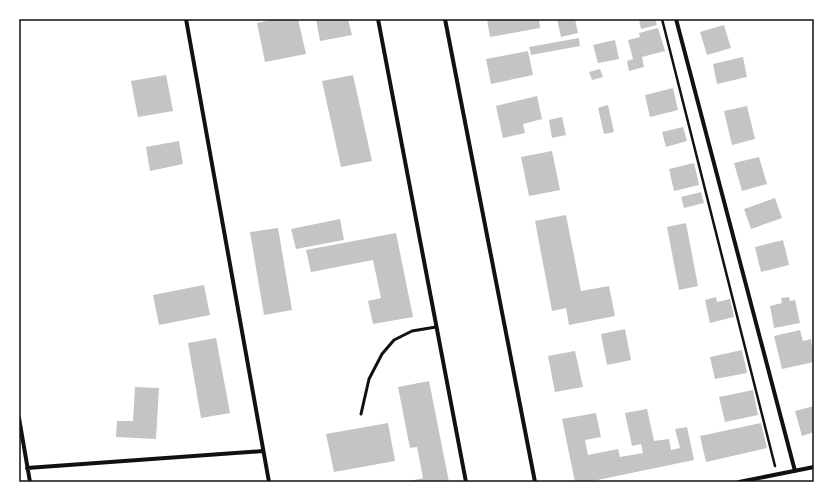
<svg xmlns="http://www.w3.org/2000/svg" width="833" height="501" font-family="'PT Sans Narrow',sans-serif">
	<rect width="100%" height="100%" fill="#fff"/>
	<path fill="#c4c4c4" d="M276,19H298L306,54L265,62L257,23Z
		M316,19H348L352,35L320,41Z
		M487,19H539L540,28L490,37Z
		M557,19H575L578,33L561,37Z
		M639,19H655L657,25L641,29Z
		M724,25L731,48L707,55L700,32Z
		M658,28L665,51L642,57L644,67L629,71L627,61L633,59L628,40L640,37L639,33Z
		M579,38L580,46L531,55L529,47Z
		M615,40L619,59L598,63L593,45Z
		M528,51L533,75L491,84L486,59Z
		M743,57L747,77L717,84L713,64Z
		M600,69L603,77L592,80L589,72Z
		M166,75L173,111L138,117L131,81Z
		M353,75L372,161L341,167L322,81Z
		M673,88L678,110L650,117L645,95Z
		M537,96L542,119L523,124L525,133L503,138L496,106Z
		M608,105L614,132L604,134L598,108Z
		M747,106L755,139L732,145L724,111Z
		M562,117L566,135L552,138L549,120Z
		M683,127L687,141L666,147L662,132Z
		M179,141L183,164L150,171L146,147Z
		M552,151L560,190L529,196L521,157Z
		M759,157L767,184L742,191L734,163Z
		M694,163L699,185L674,191L669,169Z
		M701,192L704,203L684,208L681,197Z
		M775,198L782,218L751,229L744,209Z
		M566,215L581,291L609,286L615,316L569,325L566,308L552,311L535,221Z
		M340,219L344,240L296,249L291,229Z
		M686,223L698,286L679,290L667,227Z
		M278,228L292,310L264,315L250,232Z
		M396,233L413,317L373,324L368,301L381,298L373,260L311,272L306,250Z
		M783,240L789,265L761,272L755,247Z
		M204,285L210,315L159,325L153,295Z
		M716,297L717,302L730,299L734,317L710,323L705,300Z
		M789,297L790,301L795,300L800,323L774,328L770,306L782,303L781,298Z
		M625,329L631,360L607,365L601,334Z
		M800,330L803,341L811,339L812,346L814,345V362L782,369L774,336Z
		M216,338L230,413L201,418L188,343Z
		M742,350L747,373L715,379L710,357Z
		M575,351L583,387L555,392L548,356Z
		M429,381L449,482H406L423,478L417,447L410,448L398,387Z
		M135,387L159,388L156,439L116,437L117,421H133Z
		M753,390L758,415L725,422L719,397Z
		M814,406V432L802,436L795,411Z
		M647,409L654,441L669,439L671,450L680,448L675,429L687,427L694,460L588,482H575L562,419L596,413L601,437L585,440L588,455L618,449L620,457L643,453L641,444L632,446L625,413Z
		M388,423L395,461L334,472L326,434Z
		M761,423L767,448L706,462L700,436Z"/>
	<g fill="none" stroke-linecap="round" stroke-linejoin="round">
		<path stroke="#111" stroke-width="2.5" d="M662,19L775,466"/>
		<path stroke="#111" stroke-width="3" d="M361,414L369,379L382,354L394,340L412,331L436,327"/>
		<path stroke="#111" stroke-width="4" d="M186,19L269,482
			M378,19L466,482
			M445,19L535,482
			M676,19L795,471
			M19,418L30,482
			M27,468L263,451
			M739,482L814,467"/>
	</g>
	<rect width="833" height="501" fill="none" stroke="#ffffff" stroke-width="40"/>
	<rect x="20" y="20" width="793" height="461" fill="none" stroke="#111" stroke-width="1.5"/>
</svg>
